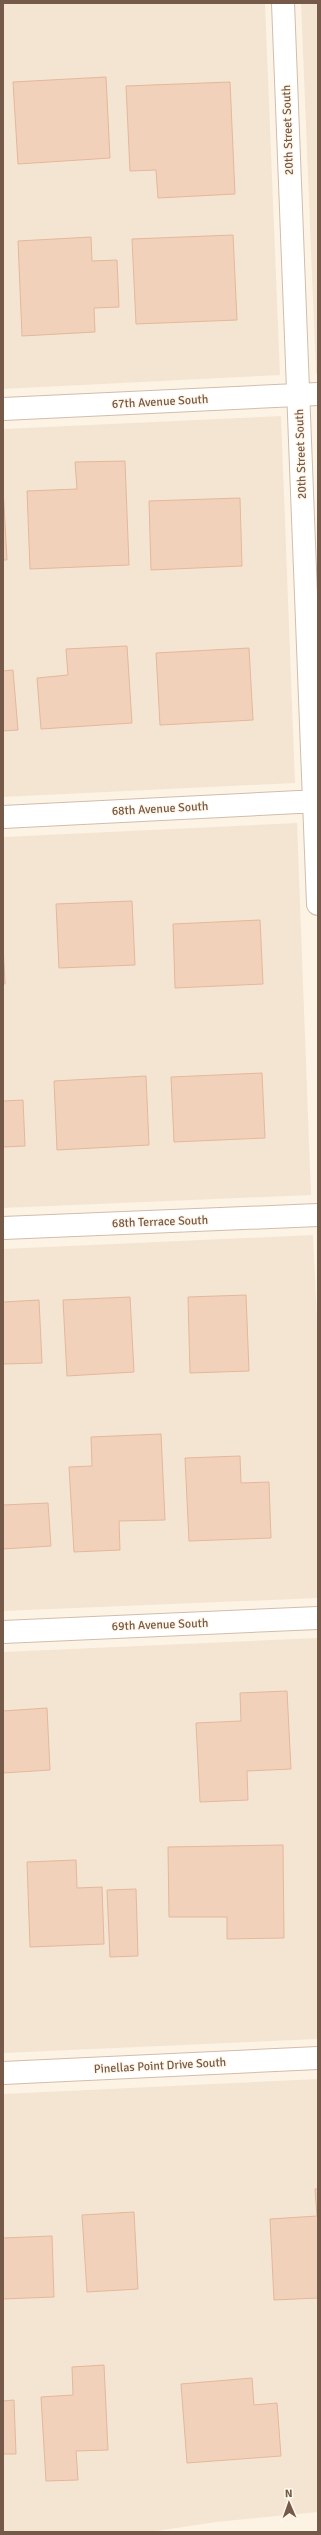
<svg xmlns="http://www.w3.org/2000/svg" width="321" height="2535" font-family="Signika,sans-serif">
	<rect width="100%" height="100%" fill="#fdf3e4"/>
	<path fill="#f4e5d2" d="M3,3H265L280,375L3,389Z
		M301,3H318V374H316Z
		M281,416L295,783L3,797V429Z
		M297,823L311,1195L3,1208V837Z
		M313,1235L318,1339V1598L3,1611V1249Z
		M318,1638V2039L3,2053V1652Z
		M318,2079V2512L216,2522L150,2532H3V2094Z"/>
	<path fill="#f2d1bb" stroke="#e5b79b" d="M106,77L110,158L18,164L13,82Z
		M230,82L235,194L158,198L156,170L130,171L126,86Z
		M233,235L237,320L136,324L132,239Z
		M91,237L92,261L117,260L119,307L94,308L95,332L22,336L18,241Z
		M125,461L129,565L30,569L27,491L77,489L75,462Z
		M3,487L7,560H3Z
		M240,498L242,566L151,570L149,501Z
		M127,646L132,723L41,729L37,678L68,675L66,649Z
		M249,648L253,720L160,725L156,653Z
		M13,670L18,730L3,731V671Z
		M132,901L135,965L59,968L56,904Z
		M260,920L263,984L175,988L173,924Z
		M3,944L5,984H3Z
		M262,1073L265,1138L174,1142L171,1077Z
		M146,1076L149,1145L57,1150L54,1081Z
		M23,1100L25,1146L3,1147V1101Z
		M246,1295L249,1371L190,1373L188,1297Z
		M130,1297L134,1372L67,1376L63,1300Z
		M39,1300L42,1363L3,1364V1302Z
		M161,1434L165,1520L119,1521L120,1550L74,1552L69,1467L92,1466L91,1437Z
		M240,1456L241,1483L269,1482L271,1538L189,1541L185,1458Z
		M48,1503L51,1546L3,1549V1505Z
		M287,1691L291,1769L247,1771L248,1800L200,1802L196,1723L241,1721L240,1693Z
		M47,1708L50,1770L3,1773V1711Z
		M283,1845L284,1938L227,1939V1917H169L168,1847Z
		M76,1860L77,1888L102,1887L104,1944L30,1947L27,1862Z
		M136,1889L138,1956L110,1957L107,1890Z
		M315,2189H318V2298L274,2300L270,2219L317,2216Z
		M134,2212L138,2289L87,2292L82,2215Z
		M52,2236L54,2297L3,2299V2238Z
		M104,2365L108,2450L76,2451L78,2480L46,2481L41,2397L73,2395L72,2367Z
		M252,2378L254,2405L277,2403L281,2456L187,2463L181,2384Z
		M14,2400L16,2454H3V2401Z"/>
	<g fill="none" stroke-linecap="round" stroke-linejoin="round">
		<defs>
			<path id="street" d="M283,3L318,904
				M3,409L318,394
				M3,817L318,801
				M3,1228L318,1215
				M3,1632L318,1618"/>
			<path id="secondary" d="M3,2073L318,2058"/>
		</defs>
		<use href="#street" stroke="#d0bdad" stroke-width="24"/>
		<use href="#secondary" stroke="#d3bcaa" stroke-width="24"/>
		<use href="#street" stroke="#fff" stroke-width="22"/>
		<use href="#secondary" stroke="#fff" stroke-width="22"/>
	</g>
	<g text-anchor="middle" dominant-baseline="central" stroke-width="3" stroke-linejoin="round" paint-order="stroke">
		<g font-size="12" fill="#755949" stroke="#fff7ea">
			<text transform="translate(288 130) rotate(-92)">20th Street South</text>
			<text transform="translate(160 402) rotate(-3)">67th Avenue South</text>
			<text transform="translate(301 454) rotate(-92)">20th Street South</text>
			<text transform="translate(160 809) rotate(-3)">68th Avenue South</text>
			<text transform="translate(160 1222) rotate(-2)">68th Terrace South</text>
			<text transform="translate(160 1625) rotate(-2)">69th Avenue South</text>
			<text transform="translate(160 2066) rotate(-3)">Pinellas Point Drive South</text>
		</g>
	</g>
	<rect width="321" height="2535" fill="none" stroke="#755949" stroke-width="8"/>
	<g transform="translate(289 2503) rotate(358)" stroke="#fff7ea" stroke-width="3" paint-order="stroke">
	<path d="M0-3L7 15L0 10L-7 15Z" fill="#755949"/>
	<text y="-6" font-size="11" font-weight="bold" text-anchor="middle" fill="#755949">N</text>
	</g>
</svg>
